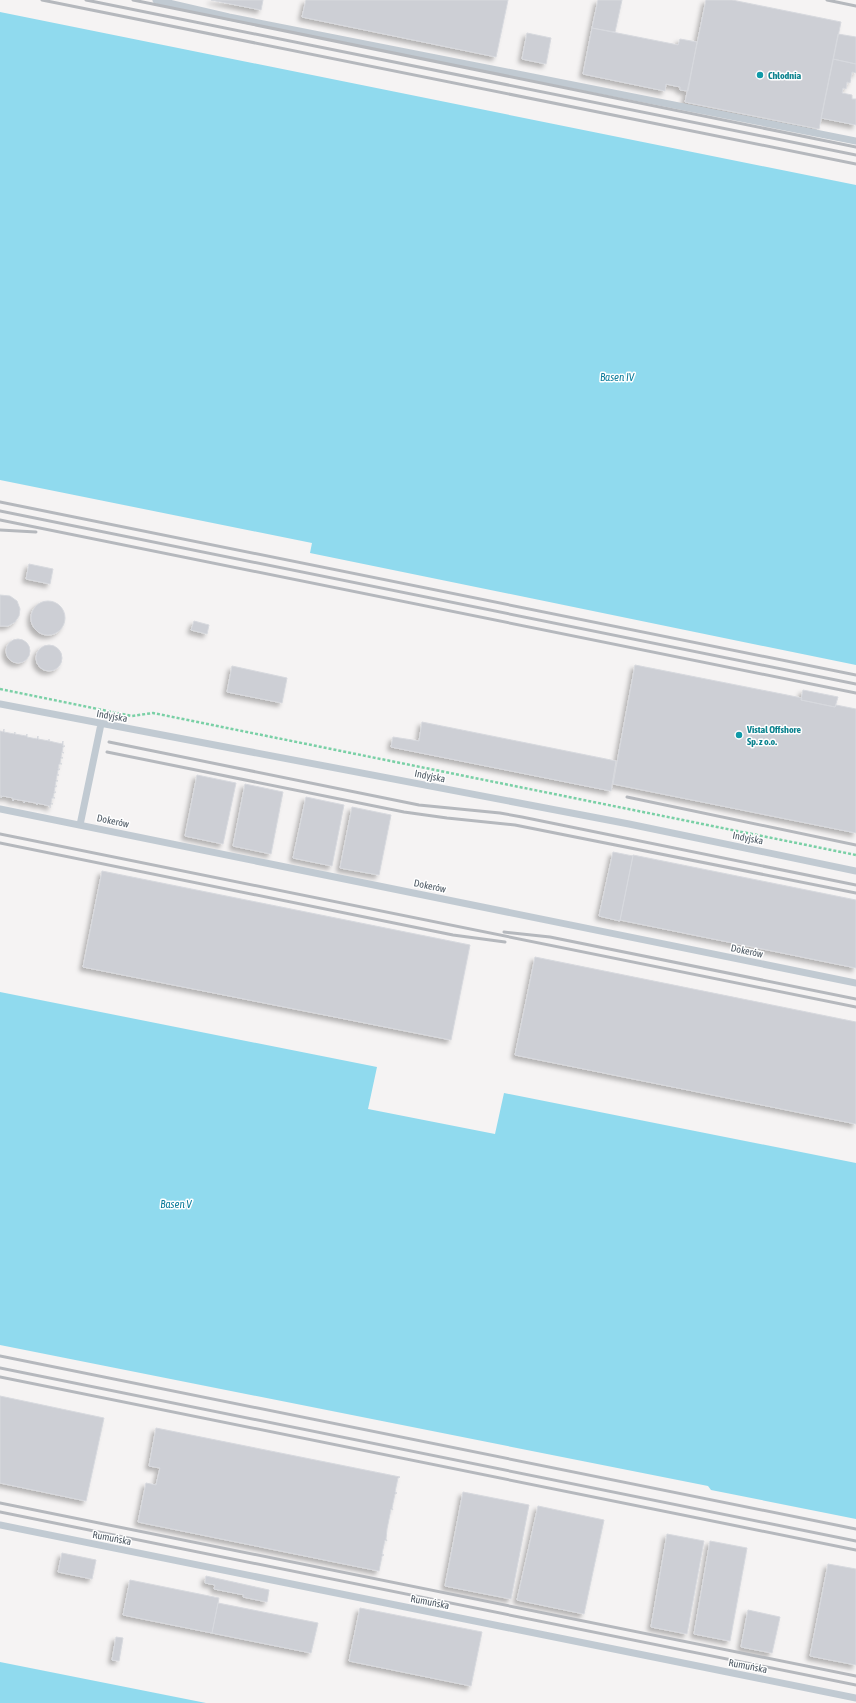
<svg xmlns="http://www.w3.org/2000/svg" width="856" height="1703" font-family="'Asap Condensed',sans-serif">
	<defs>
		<filter id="shadow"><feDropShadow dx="-3.5" dy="3.5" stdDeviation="2" flood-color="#0004"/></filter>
	</defs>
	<rect width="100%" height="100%" fill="#f5f3f3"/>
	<path fill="#90daee" d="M0,12L856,185V665L310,553L312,543L0,480Z
		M0,992L377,1067L368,1109L495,1134L504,1093L856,1163V1519L711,1490L708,1486L0,1345Z
		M0,1662L206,1703H0Z"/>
	<path fill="#cdcfd5" stroke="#d7d9de" filter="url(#shadow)" d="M211,0H263L261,10Z
		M306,0H508L496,57L302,17Z
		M598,0H622L615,32L592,28Z
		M706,0H732L841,22L819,129L685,102Z
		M592,28L678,45L680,39L697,42L688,91L680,90V87L666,84L665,91L583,74Z
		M527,33L551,38L546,64L522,59Z
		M838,34L856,37V64L833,59Z
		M833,59L856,64V73L852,72L850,83L847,82L846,89L843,88L842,93L852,95V99H856V125L821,118Z
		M29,564L53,569L50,584L26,579Z
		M0,595L10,596L17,601L20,609L19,616L15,622L8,626H0Z
		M31 618a17 17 0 1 1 34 0a17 17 0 1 1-34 0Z
		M194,621L209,625L207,634L191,630Z
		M6 651a12 12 0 1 1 24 0a12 12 0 1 1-24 0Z
		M36 658a13 13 0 1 1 26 0a13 13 0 1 1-26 0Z
		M635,665L802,698L801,700L835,707L836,705L856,709V833L613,784Z
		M232,666L287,678L282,703L227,692Z
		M803,690L838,697L835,707L801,700Z
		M422,722L616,761L611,791L391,747L393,737L419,741Z
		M4,729V732L14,734L15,732V734L26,736L27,734V737L37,739L38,736V739L49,741V739V741L62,744L63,741V746H65L63,747L62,752L64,753L62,752L61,757L63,758H61L60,763L62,764H59L58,769H60L58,770L57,775H59H57L56,780L58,781H56L55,786H57L55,787L54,792H56L54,793L53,797L55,798H52L51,803L53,804H51L50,808V806L37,803V805L36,803L25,801L24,803L25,801L14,799L13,801V798L3,796L1,798L2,796H0V731L3,732Z
		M197,775L236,783L223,844L185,836Z
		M245,784L283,792L271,854L233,846Z
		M306,797L344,805L332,866L293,858Z
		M352,807L391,815L379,875L340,868Z
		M613,852L633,856L620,921L599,916Z
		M633,855L856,900V968L620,920Z
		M102,871L470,945L451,1040L83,967Z
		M535,957L856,1022V1124L515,1055Z
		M0,1396L104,1418L86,1501L0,1483Z
		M156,1428L400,1477L398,1478L395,1492L397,1493L395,1494L392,1508L393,1510L391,1509L387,1529L386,1539L387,1541L385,1540L382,1554L384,1555L382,1556L379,1571L138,1522L146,1483L156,1485L160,1468L149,1466Z
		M463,1492L529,1505L511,1599L445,1586Z
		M538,1506L604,1520L584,1614L517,1600Z
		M667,1534L704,1541L687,1634L651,1627Z
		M710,1541L747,1548L730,1641L694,1634Z
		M62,1553L96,1560L92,1579L58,1572Z
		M828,1564L856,1569V1665L810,1656Z
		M206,1576L269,1590L267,1602L243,1597L244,1595L214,1589L215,1585L205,1583Z
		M130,1580L219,1598L212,1633L123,1615Z
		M218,1603L318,1623L311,1653L212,1633Z
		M360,1608L482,1632L471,1686L349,1661Z
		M748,1610L780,1617L772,1653L741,1647Z
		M116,1637L123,1638L119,1661L112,1660Z"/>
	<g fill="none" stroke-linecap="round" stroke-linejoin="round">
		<path stroke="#7ad0a6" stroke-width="2.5" stroke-dasharray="3 2" stroke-linecap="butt" d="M0,689L132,716L153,713L856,855"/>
		<path stroke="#c1cad2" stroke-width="7" d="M156,0L229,17L856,141
			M0,704L629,824L856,871
			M0,809L856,983
			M80,825L101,724
			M0,1525L856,1698"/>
		<path stroke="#b5b8bd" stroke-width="3" d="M42,0L856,164
			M86,0L856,155
			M133,0L856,147
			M827,0L856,6
			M0,502L856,675
			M0,511L856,684
			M0,520L856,693
			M0,530L36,532
			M109,742L419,805L500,813L522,817L856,885
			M107,752L404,812L447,818L515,825L856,893
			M627,797L856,845
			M0,834L856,1007
			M0,843L453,935L505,942
			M504,932L550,937L856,999
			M0,1356L856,1529
			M0,1368L856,1541
			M0,1377L856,1550
			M0,1503L856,1676
			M0,1512L856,1685"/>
	</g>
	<g fill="#0f9aa8" stroke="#fff" stroke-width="1.5">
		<circle cx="760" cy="75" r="4"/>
		<circle cx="739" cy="735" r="4"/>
	</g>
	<g text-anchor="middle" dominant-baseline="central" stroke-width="3" stroke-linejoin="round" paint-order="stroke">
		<g font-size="10" font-weight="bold" fill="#0d838f" stroke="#fff" text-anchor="start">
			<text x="768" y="75">Chłodnia</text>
			<text x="747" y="729">Vistal Offshore<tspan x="747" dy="12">Sp. z o.o.</tspan></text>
		</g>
		<g font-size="10" fill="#4a5661" stroke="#fff">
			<text transform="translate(112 716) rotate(10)">Indyjska</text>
			<text transform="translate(430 776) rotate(11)">Indyjska</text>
			<text transform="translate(113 821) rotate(12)">Dokerów</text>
			<text transform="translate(748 838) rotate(11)">Indyjska</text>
			<text transform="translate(430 886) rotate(12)">Dokerów</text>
			<text transform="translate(747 951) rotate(12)">Dokerów</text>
			<text transform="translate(112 1538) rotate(11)">Rumuńska</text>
			<text transform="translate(430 1602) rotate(11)">Rumuńska</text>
			<text transform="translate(748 1666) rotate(11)">Rumuńska</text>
		</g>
		<g font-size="11" font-style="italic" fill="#0c7c9b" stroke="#fff">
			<text x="617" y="377">Basen IV</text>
			<text x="176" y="1204">Basen V</text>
		</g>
	</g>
</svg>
